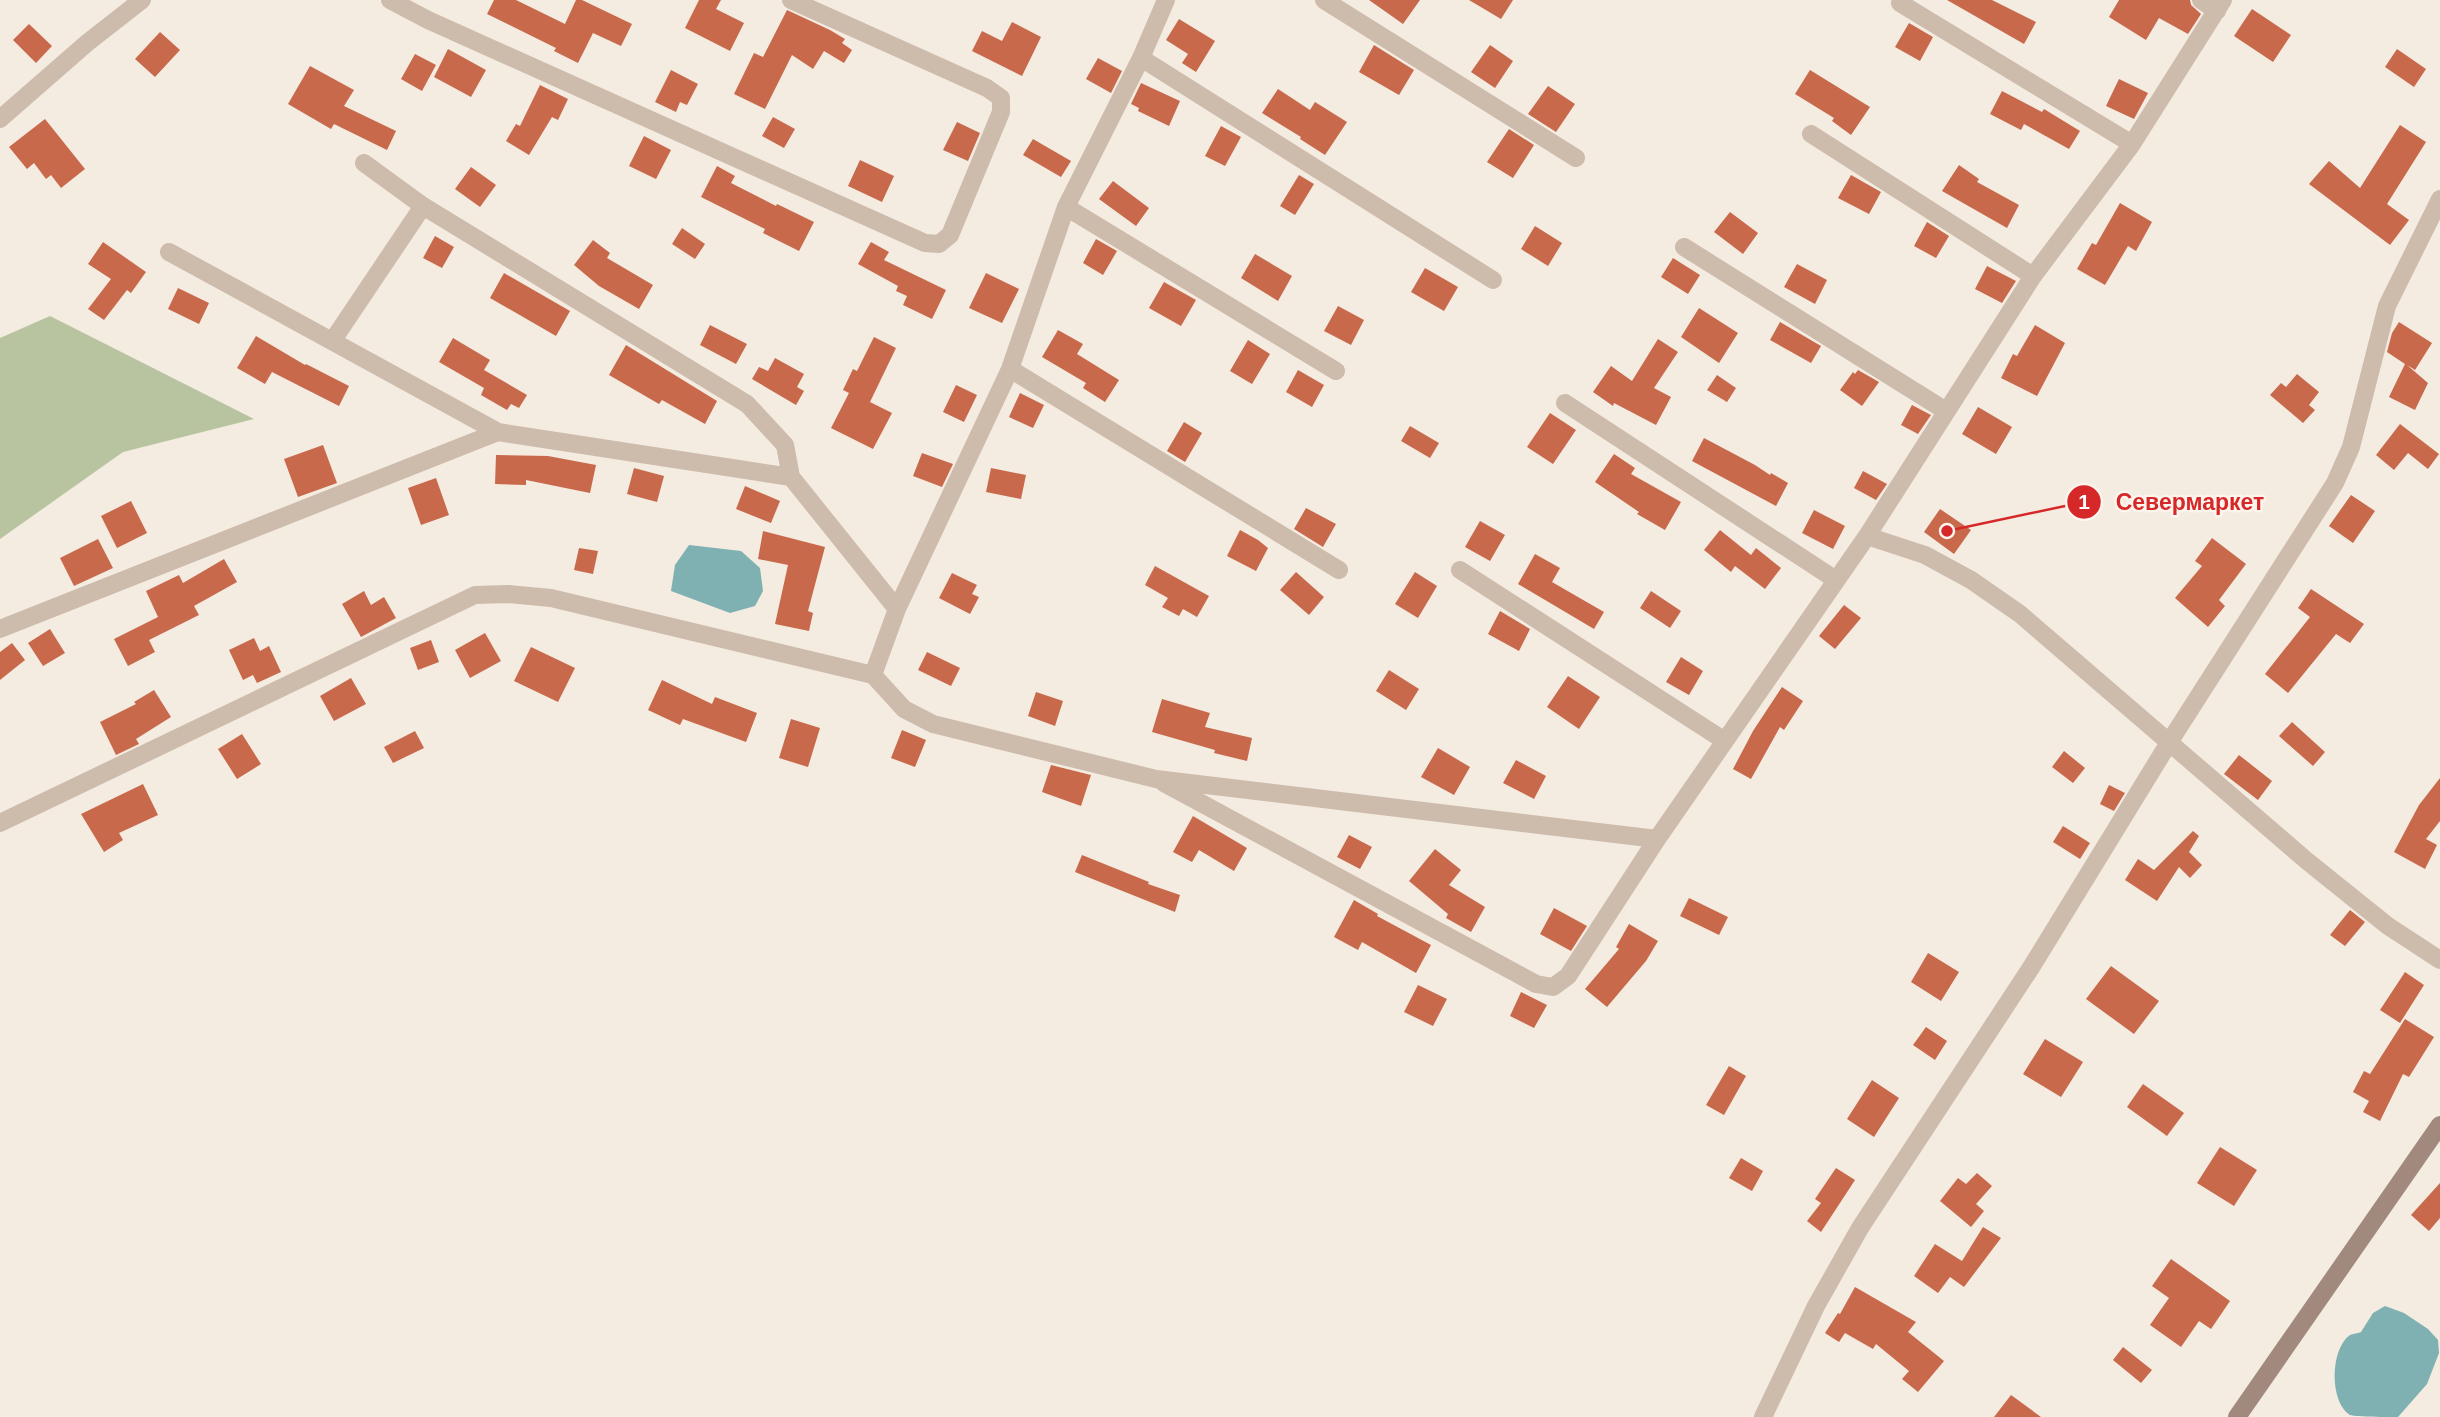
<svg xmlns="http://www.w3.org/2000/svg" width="2440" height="1417" font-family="Helvetica,sans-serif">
	<rect width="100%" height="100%" fill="#f4ebe1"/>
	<path fill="#b8c4a0" d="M50,316L254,419L123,452L0,539V338Z"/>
	<path fill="#7fb0b2" d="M689,545L741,551L760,568L763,591L755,606L730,613L671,591L675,565Z
		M2385,1306L2404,1313L2428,1329L2438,1340L2439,1353L2427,1384L2398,1417C2387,1417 2358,1417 2350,1415C2329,1402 2330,1349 2350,1335C2352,1334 2359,1333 2361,1332L2373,1313Z"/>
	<path fill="#c8694b" d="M494,0H516L565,24L576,0H582L632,24L621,46L593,33L578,63L554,51L556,48L487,14Z
		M699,0H721L716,9L744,23L730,51L685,28Z
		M1369,0H1420L1403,24Z
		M1469,0H1513L1501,19Z
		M1947,0H1992L2036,22L2024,44Z
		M2119,0H2190L2191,5L2201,14L2188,34L2159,18L2146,40L2109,17Z
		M2252,9L2291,35L2273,62L2234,36Z
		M787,10L830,30L845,39L842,43L852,50L844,63L824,51L813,69L792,55L765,109L734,94L754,53L763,57Z
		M1179,19L1215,41L1196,72L1182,63L1188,54L1166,40Z
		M1012,22L1041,37L1022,76L972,51L982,31L1002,41Z
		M1909,23L1933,37L1920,61L1895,47Z
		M29,24L52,46L36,63L13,40Z
		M160,32L180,50L155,77L135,59Z
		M1374,45L1414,70L1399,95L1359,72Z
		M1490,45L1513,61L1495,88L1471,72Z
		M448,49L486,70L471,97L434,77Z
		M2397,49L2426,69L2414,87L2385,67Z
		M415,54L436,65L422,91L401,79Z
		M1098,58L1122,71L1111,93L1086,79Z
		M310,66L354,90L344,106L396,131L387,150L334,124L331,129L288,104Z
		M671,70L698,84L687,105L680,102L676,112L655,102Z
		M1810,70L1870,107L1851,135L1832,121L1834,118L1795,94Z
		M2119,79L2148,93L2134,119L2106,106Z
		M1141,83L1180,101L1169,126L1138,111L1139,108L1131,104Z
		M540,85L568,99L558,120L552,117L529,155L506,141L516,124L520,126Z
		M1548,86L1575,104L1556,132L1528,114Z
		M1278,89L1310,110L1315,102L1347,122L1325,155L1300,139L1301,137L1262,113Z
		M2002,91L2042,112L2044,109L2080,131L2069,149L2024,124L2021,130L1990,114Z
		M773,117L795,129L784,148L762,136Z
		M45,119L85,169L61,188L51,175L46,179L34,163L27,169L9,147Z
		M957,122L980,133L968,161L943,150Z
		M2400,125L2426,142L2387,204L2409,220L2390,245L2309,184L2329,161L2360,188Z
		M1221,126L1241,137L1225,166L1205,156Z
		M1509,129L1534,145L1513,178L1487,162Z
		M644,136L671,150L656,179L629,166Z
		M1033,139L1071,161L1061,177L1023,155Z
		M860,160L894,176L882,202L848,186Z
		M1959,165L1979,179L1977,182L2019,205L2007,228L1942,191Z
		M717,166L735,176L731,183L776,206L777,204L814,222L799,251L763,233L765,229L701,197Z
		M471,167L496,185L480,207L455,189Z
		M1299,175L1314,184L1295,215L1280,206Z
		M1851,175L1881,192L1869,214L1838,198Z
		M1113,181L1149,208L1136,226L1099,199Z
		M2120,203L2152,222L2136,251L2128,246L2105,285L2077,269L2092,243L2096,245Z
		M1730,212L1758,233L1743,254L1714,232Z
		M1927,222L1949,236L1936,258L1914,246Z
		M1535,226L1562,243L1548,266L1521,249Z
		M682,228L705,244L695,259L672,244Z
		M435,236L454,247L442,268L423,258Z
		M1096,239L1117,251L1103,275L1083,263Z
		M593,240L610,253L607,258L653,285L639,309L599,286L574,265Z
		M103,242L146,272L131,293L127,290L104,320L88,309L111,279L88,264Z
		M871,242L889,252L884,260L946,290L932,319L903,305L907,296L896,291L898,286L858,264Z
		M1255,254L1292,276L1278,301L1241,278Z
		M1673,258L1700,275L1688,294L1661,277Z
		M1797,264L1827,280L1815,304L1784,287Z
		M1987,266L2016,281L2002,303L1975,289Z
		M1425,268L1458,287L1444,311L1411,292Z
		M504,273L570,311L556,336L490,298Z
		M986,273L1019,289L1002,323L969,308Z
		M1164,282L1196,300L1181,326L1149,308Z
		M178,288L209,303L199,324L168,309Z
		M1338,306L1364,320L1351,345L1324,331Z
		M1699,308L1738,333L1719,363L1681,337Z
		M1780,322L1821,346L1811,363L1770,340Z
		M2399,322L2432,343L2415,370L2407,365L2428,383L2415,410L2389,397L2405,364L2387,352L2392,333Z
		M710,325L747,344L736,364L700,345Z
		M2035,325L2065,343L2037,396L2001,378L2013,354L2017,356Z
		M1058,330L1083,344L1077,354L1119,380L1105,402L1083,388L1086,383L1042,357Z
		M256,336L305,365L306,364L349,386L339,406L272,372L265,384L237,368Z
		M874,337L896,348L870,402L892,413L873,449L831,428L849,393L843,390L853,369L857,371Z
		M453,338L490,360L484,370L527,395L519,408L511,404L507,410L481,395L484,388L439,362Z
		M1658,339L1678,352L1654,388L1671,397L1656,425L1614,403L1613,406L1593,392L1611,366L1632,381Z
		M1248,340L1270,354L1252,384L1230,371Z
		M626,345L717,401L705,424L662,400L659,404L609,375Z
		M775,358L804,374L797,387L804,391L796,405L752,379L759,367L768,371Z
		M1298,370L1324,385L1312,407L1286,392Z
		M1858,370L1879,382L1862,406L1840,390L1853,372L1855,374Z
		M2297,374L2319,392L2309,405L2315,410L2303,423L2270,395L2281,383L2286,387Z
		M1717,375L1736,388L1727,402L1707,390Z
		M956,385L977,395L964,422L943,412Z
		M1020,393L1044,405L1033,428L1009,417Z
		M1912,405L1931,415L1918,434L1901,425Z
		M1978,407L2012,427L1996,454L1962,434Z
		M1550,413L1576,430L1553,464L1527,447Z
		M1184,422L1202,433L1185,462L1167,451Z
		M2400,424L2439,454L2428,469L2408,453L2394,470L2376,455Z
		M1410,426L1439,443L1430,458L1401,441Z
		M1704,438L1755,465L1770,475L1771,473L1788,483L1776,506L1692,461Z
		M323,445L337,483L298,497L284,459Z
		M922,453L953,464L942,487L913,476Z
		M1614,454L1635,468L1631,474L1681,502L1665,530L1637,514L1639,512L1595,482Z
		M496,455L548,456L596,465L590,493L526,480V485L495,484Z
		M634,468L664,476L657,502L627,494Z
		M991,468L1026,475L1021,499L986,492Z
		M1863,471L1887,484L1876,500L1854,488Z
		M436,478L449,515L421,525L408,488Z
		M745,486L780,501L771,523L736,509Z
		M2351,495L2375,511L2353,543L2329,526Z
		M131,501L147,533L117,548L101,516Z
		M1306,508L1336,524L1323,547L1294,529Z
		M1940,509L1971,530L1954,554L1924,532Z
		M1814,510L1845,526L1833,549L1802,533Z
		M1480,521L1505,535L1490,561L1465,547Z
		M1240,530L1258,540L1268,548L1256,571L1227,556Z
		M1720,530L1751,555L1756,548L1781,568L1765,589L1735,566L1731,572L1704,550Z
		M763,531L825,547L808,611L813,613L809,631L775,624L788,565L758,559Z
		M2212,538L2246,564L2219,600L2225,606L2208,627L2175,598L2202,566L2195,561Z
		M98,539L113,568L74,586L60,558Z
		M579,548L598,551L593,574L574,570Z
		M1535,554L1560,568L1552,582L1604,612L1594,629L1518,584Z
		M224,559L237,582L194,606L199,615L149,640L155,652L128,666L114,639L158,617L146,591L179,575L183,583Z
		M1155,566L1209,596L1197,617L1183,609L1179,616L1162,607L1168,598L1145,585Z
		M1296,572L1324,597L1309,615L1280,590Z
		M1415,572L1437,586L1418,618L1395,604Z
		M952,573L977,585L972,594L979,597L970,614L939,598Z
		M2311,589L2364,624L2350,643L2336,634L2288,693L2265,674L2310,617L2298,608Z
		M364,591L371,605L384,597L396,618L361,637L342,604Z
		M1651,591L1681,611L1670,628L1640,608Z
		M1844,605L1861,618L1835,649L1819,636Z
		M1500,611L1530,629L1519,651L1488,634Z
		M50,629L65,653L43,666L28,643Z
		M485,633L501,661L470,678L455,650Z
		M254,638L260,651L269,646L281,672L257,683L253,675L243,680L229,650Z
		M431,640L439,662L418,670L410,648Z
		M12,643L25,660L0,680V652Z
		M531,647L575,668L558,702L514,681Z
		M927,652L960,668L951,686L918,670Z
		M1681,657L1703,671L1689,695L1666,682Z
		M1389,670L1419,689L1406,710L1376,691Z
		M1568,676L1600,697L1579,729L1547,707Z
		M351,678L366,704L334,721L320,696Z
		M662,680L712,704L715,697L757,713L746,742L683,719L680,725L648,710Z
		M1782,687L1803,701L1784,730L1780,727L1751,779L1733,769L1753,731Z
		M154,690L171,717L136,739L139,744L116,755L100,722L136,704L134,702Z
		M1036,692L1063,701L1055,726L1028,716Z
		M1162,699L1210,713L1205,727L1252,738L1247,761L1214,753L1215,750L1152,732Z
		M791,719L820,728L808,767L779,758Z
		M2292,722L2325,752L2313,766L2279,736Z
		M902,730L926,740L915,767L891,758Z
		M415,731L424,748L393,763L384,747Z
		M242,734L261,764L237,779L218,749Z
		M1438,748L1470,767L1454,795L1421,777Z
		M2064,751L2085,768L2073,783L2052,767Z
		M2239,755L2272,781L2258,800L2224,774Z
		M1516,760L1546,776L1534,799L1503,783Z
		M1051,765L1091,775L1081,806L1042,792Z
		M2440,778V821L2426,839L2437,845L2425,869L2394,852L2419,805Z
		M143,784L158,815L119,833L123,840L104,852L81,814Z
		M2109,785L2125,793L2114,811L2100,804Z
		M1193,816L1247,848L1234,871L1199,850L1192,862L1173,852Z
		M2063,826L2090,843L2080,859L2053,842Z
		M2193,831L2199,836L2189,852L2202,865L2190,878L2179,867L2157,901L2125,880L2138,859L2154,870Z
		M1349,835L1372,847L1360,869L1337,857Z
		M1435,849L1461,870L1449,885L1485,907L1471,932L1446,918L1448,914L1409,881Z
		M1082,855L1149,882L1148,884L1180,895L1175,912L1075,872Z
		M1689,898L1728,917L1719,935L1680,916Z
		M1354,900L1378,914L1377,916L1431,945L1416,973L1362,942L1358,950L1334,937Z
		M1554,908L1587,926L1571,951L1540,934Z
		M2350,910L2365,922L2345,946L2330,935Z
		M1629,924L1658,941L1646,961L1607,1007L1585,989L1619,949L1616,947Z
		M1928,953L1959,972L1941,1001L1911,982Z
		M2111,966L2159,1001L2134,1034L2086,999Z
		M2405,972L2424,985L2400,1023L2380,1010Z
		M1418,985L1447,999L1433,1026L1404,1012Z
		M1521,992L1547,1005L1534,1028L1510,1016Z
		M2405,1019L2434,1037L2409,1077L2403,1074L2380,1121L2363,1112L2369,1101L2353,1092L2364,1071L2370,1074Z
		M1926,1027L1947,1041L1935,1060L1913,1045Z
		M2045,1039L2083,1062L2061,1097L2023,1074Z
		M1729,1066L1746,1076L1724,1115L1706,1105Z
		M1872,1080L1899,1098L1874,1137L1847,1119Z
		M2143,1084L2184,1113L2167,1136L2127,1107Z
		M2220,1147L2257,1170L2234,1206L2197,1183Z
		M1741,1158L1763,1171L1752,1191L1729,1178Z
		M1836,1168L1855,1180L1821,1232L1807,1221L1821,1203L1815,1199Z
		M1977,1173L1992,1186L1976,1204L1984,1211L1971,1227L1940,1201L1958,1178L1966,1184Z
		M2440,1183V1218L2429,1231L2411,1215Z
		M1983,1227L2001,1238L1964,1287L1950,1277L1938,1293L1914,1276L1935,1244L1962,1261Z
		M2171,1259L2230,1301L2211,1329L2199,1321L2181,1347L2150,1325L2169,1298L2152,1286Z
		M1855,1287L1916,1322L1908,1332L1944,1361L1918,1392L1902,1379L1909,1371L1876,1344L1873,1349L1845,1333L1839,1342L1825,1333L1838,1313L1840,1314Z
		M2123,1347L2152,1370L2141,1383L2113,1360Z
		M2011,1395L2041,1417H1994Z"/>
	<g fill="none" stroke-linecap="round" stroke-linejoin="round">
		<path stroke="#cdbbac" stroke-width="18" d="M390,0L428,20L925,243L939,244L950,235L1001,112V98L987,88L791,0
			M1324,0L1576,158
			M2201,0L2217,11
			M1900,3L2132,144
			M1141,58L1493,280
			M0,119L87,43L142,0
			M1811,134L2033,276
			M364,163L423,206L747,404L785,445L791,477L897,609
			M1066,207L1336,371
			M1684,247L1946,411
			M169,252L498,432L791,477
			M333,340L423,206
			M1010,369L1339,570
			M1565,403L1836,580
			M1867,536L1925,555L1971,580L2020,614L2307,861L2388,926L2440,960
			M1460,570L1725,741
			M0,629L498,432
			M873,675L897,609L1010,369L1066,207L1141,58L1166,0
			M1164,783L1536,984L1553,987L1568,976L1657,839L1867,536L2033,276L2132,144L2223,0
			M0,823L475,595L508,594L551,598L873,675L904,709L933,724L1156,779L1657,839
			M1763,1417L1816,1306L1860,1228L2032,966L2170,741L2335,483L2351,447L2387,306L2440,199"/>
		<path stroke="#a18a7d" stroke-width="18" d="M2237,1417L2440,1125"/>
	</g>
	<path fill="none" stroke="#d62828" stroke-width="2.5" d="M1947 531L2084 502"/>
	<g fill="#d62828" stroke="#fbf5ee" stroke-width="2.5">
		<circle cx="1947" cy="531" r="7"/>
		<circle cx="2084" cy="502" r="18"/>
	</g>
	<g font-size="21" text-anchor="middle" font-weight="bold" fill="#fff">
		<text x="2084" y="509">1</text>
	</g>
	<g font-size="23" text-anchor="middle" font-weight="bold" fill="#d62828" stroke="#fbf5ee" stroke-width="5" stroke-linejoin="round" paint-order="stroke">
		<text x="2190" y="510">Севермаркет</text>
	</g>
</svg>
